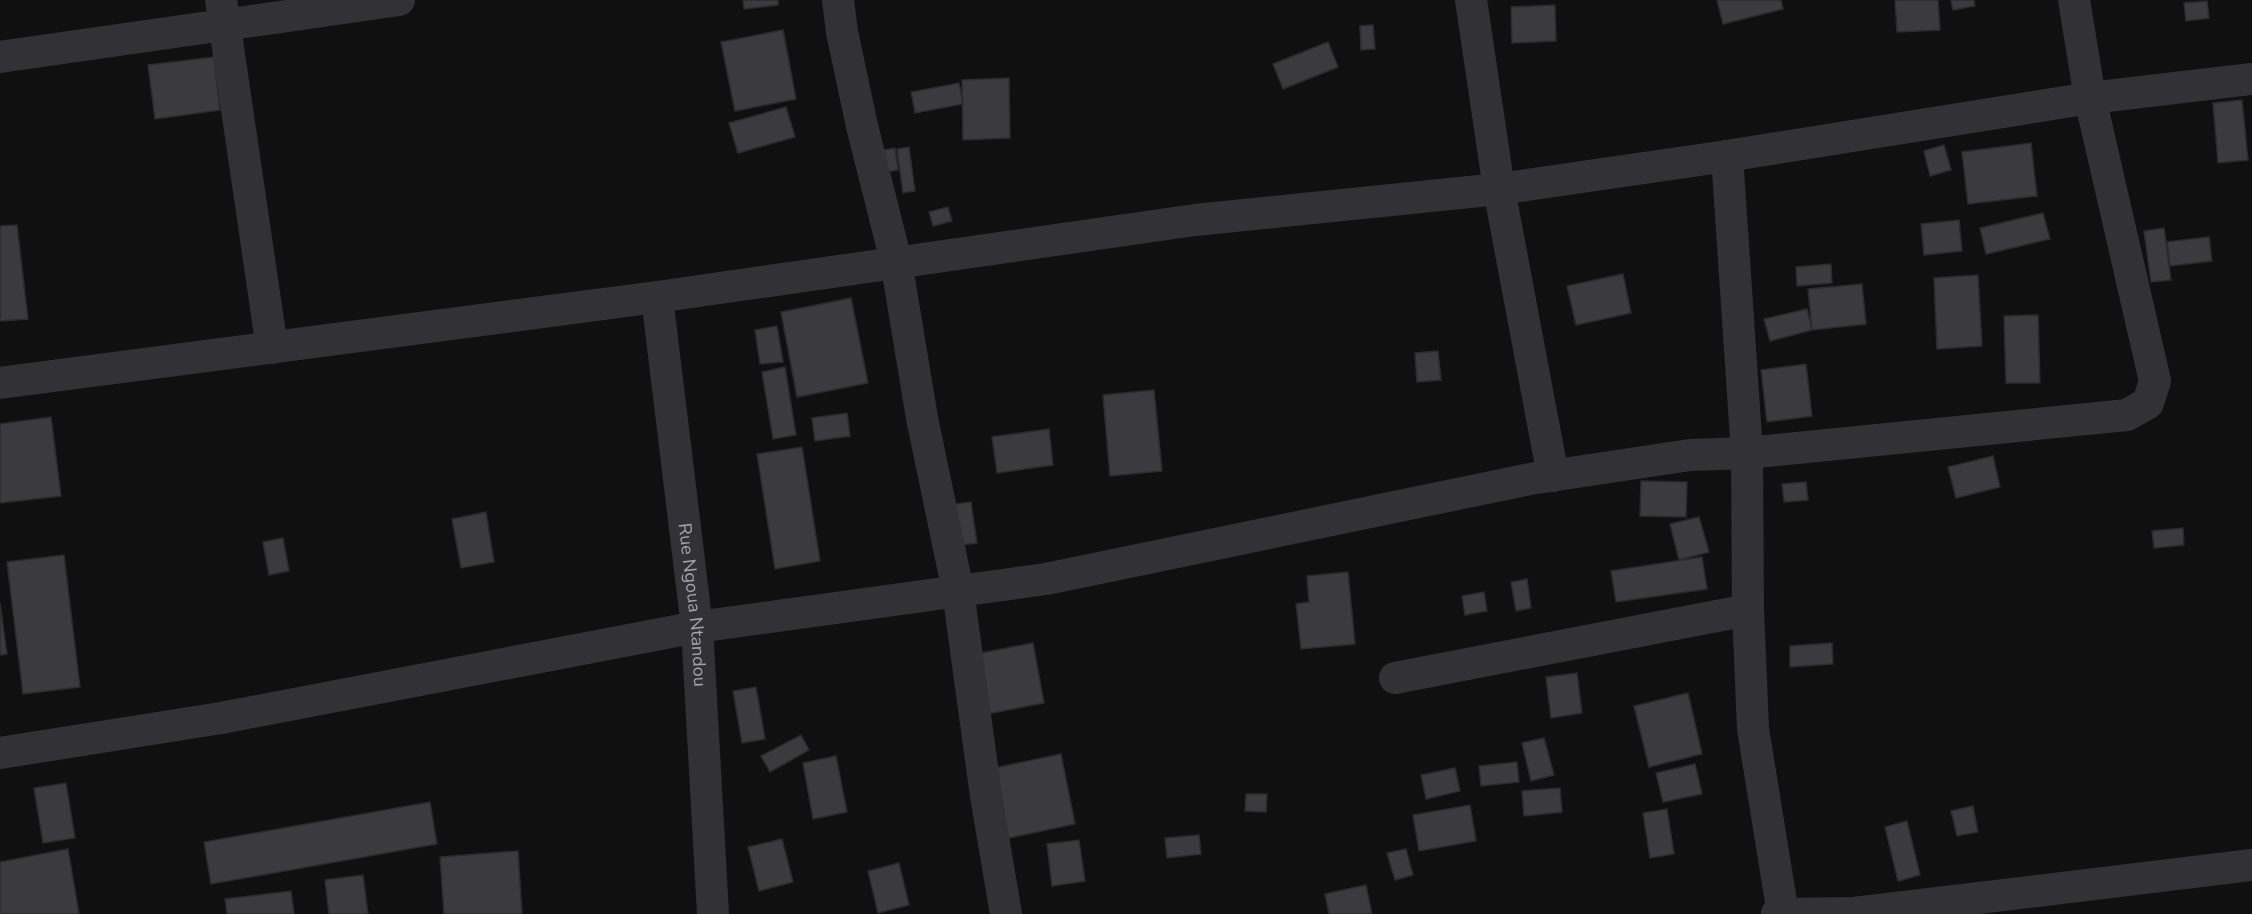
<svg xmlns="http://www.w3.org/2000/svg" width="2252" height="914" font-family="'Nunito Sans',sans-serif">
	<rect width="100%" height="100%" fill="#111011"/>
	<path fill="#3b3a3e" stroke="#2b2a2d" stroke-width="1.5" d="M743,0H778V5L744,9Z
		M1717,0H1781L1783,9L1723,24Z
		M1895,0H1938L1940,30L1897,32Z
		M1951,0H1974L1975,6L1953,10Z
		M2207,1L2209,18L2186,21L2184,3Z
		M1555,5L1556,41L1512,43L1511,7Z
		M1373,25L1375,49L1361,50L1360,26Z
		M783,30L796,99L735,111L721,42Z
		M1328,42L1338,67L1283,89L1273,64Z
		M214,57L220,110L155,119L148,65Z
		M1009,78L1010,138L963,140L962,80Z
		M959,83L963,104L915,113L911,92Z
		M2242,100L2248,160L2218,163L2213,103Z
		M786,107L795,137L738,153L729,123Z
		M2031,143L2037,196L1968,204L1962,152Z
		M1944,145L1951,170L1930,176L1924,151Z
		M909,147L915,191L903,193L897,149Z
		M895,148L898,170L887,172L883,150Z
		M948,207L952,221L933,226L929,212Z
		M2043,213L2050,239L1986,254L1980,228Z
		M1959,220L1962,251L1924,255L1921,224Z
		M17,225L28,319L0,321V226Z
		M2164,228L2171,280L2151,282L2144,231Z
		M2209,237L2212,261L2170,266L2167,242Z
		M1831,264L1832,283L1797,286L1796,267Z
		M1623,274L1631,313L1576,325L1567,286Z
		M1978,275L1982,346L1937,349L1934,278Z
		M1862,284L1866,324L1812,330L1808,289Z
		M851,298L868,383L797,397L781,312Z
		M1807,309L1812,330L1770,341L1764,319Z
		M2038,315L2040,383H2006L2004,316Z
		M777,326L783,362L760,364L755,330Z
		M1438,351L1441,380L1417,382L1415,353Z
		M1806,364L1812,416L1767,422L1761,370Z
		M785,367L796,435L773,439L762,372Z
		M1154,390L1162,471L1110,476L1103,395Z
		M847,413L850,436L815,441L812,418Z
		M51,417L61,496L0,503V424Z
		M1049,429L1053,465L997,473L992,437Z
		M802,447L820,561L775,569L757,454Z
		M1993,456L2000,487L1956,498L1948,467Z
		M1641,481L1687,482L1686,517L1640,516Z
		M1806,482L1808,500L1784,502L1782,484Z
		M971,502L977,543L954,546L948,505Z
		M486,512L494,562L461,568L452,519Z
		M1699,517L1709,552L1679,560L1670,524Z
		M2183,528L2184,545L2154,548L2152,531Z
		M283,538L289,571L269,575L263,542Z
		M64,555L80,687L23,694L7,562Z
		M1702,557L1707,589L1616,602L1611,571Z
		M1348,572L1355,644L1301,649L1296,604L1309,602L1307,576Z
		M1527,579L1531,608L1516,611L1511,582Z
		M1484,592L1487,611L1465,615L1462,596Z
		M0,603L7,654L0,655Z
		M1033,643L1044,703L971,717L960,657Z
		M1832,643L1833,664L1790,667V646Z
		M1577,673L1582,713L1551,718L1546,677Z
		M756,687L765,739L742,743L733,691Z
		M1688,693L1702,754L1649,767L1634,706Z
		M801,735L809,750L770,772L761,756Z
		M1544,738L1554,775L1531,781L1522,743Z
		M1061,754L1075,824L999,840L985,770Z
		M836,756L847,812L813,819L803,763Z
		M1517,762L1519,782L1481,786L1479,766Z
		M1695,764L1702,794L1663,802L1656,773Z
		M1455,768L1460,791L1426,799L1421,775Z
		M66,783L75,838L43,843L34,788Z
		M1560,788L1562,812L1524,816L1522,791Z
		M1246,794H1267L1266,812L1245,811Z
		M430,802L437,844L211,884L204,842Z
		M1470,805L1476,841L1419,851L1413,815Z
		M1973,806L1978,832L1957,836L1951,811Z
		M1667,809L1674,854L1650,858L1643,813Z
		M1907,821L1920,875L1898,881L1885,827Z
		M1199,835L1201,854L1167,858L1165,838Z
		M782,839L793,882L759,891L748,847Z
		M1079,840L1085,881L1052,886L1047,844Z
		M68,849L79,914H0V862Z
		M1406,849L1413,875L1395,880L1387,853Z
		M518,851L522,914H444L440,857Z
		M899,863L909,905L878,913L868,871Z
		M363,875L368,914H329L325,880Z
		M1366,885L1372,914H1329L1325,894Z
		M291,891L294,914H227L225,899Z"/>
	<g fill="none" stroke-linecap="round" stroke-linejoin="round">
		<g stroke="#323236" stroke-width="32">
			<path d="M221,0L272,348"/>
			<path d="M838,0L842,32L862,126L896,261L922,418L958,591L986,796L1006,914"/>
			<path d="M1471,0L1499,189L1553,476"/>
			<path d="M0,57L399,0"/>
			<path d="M1727,156L1747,453L1748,610L1753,729L1783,914"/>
			<path id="s1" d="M657,297L697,627L713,914"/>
			<path d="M0,383L657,297L1195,220L1499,189L1727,156L2090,98L2252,79"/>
			<path d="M1395,678L1748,610"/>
			<path d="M0,753L221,718L697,627L1046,579L1530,479L1690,455L1747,453L2127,415L2148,403L2155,381L2090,98L2074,0"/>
			<path d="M1777,914L1854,913L2252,865"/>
		</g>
	</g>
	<g text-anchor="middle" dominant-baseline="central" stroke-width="5" stroke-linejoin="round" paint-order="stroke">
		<g font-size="18" fill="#a3a3b1" stroke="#0c0b0c">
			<text stroke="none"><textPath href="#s1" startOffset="310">Rue Ngoua Ntandou</textPath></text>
		</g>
	</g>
</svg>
